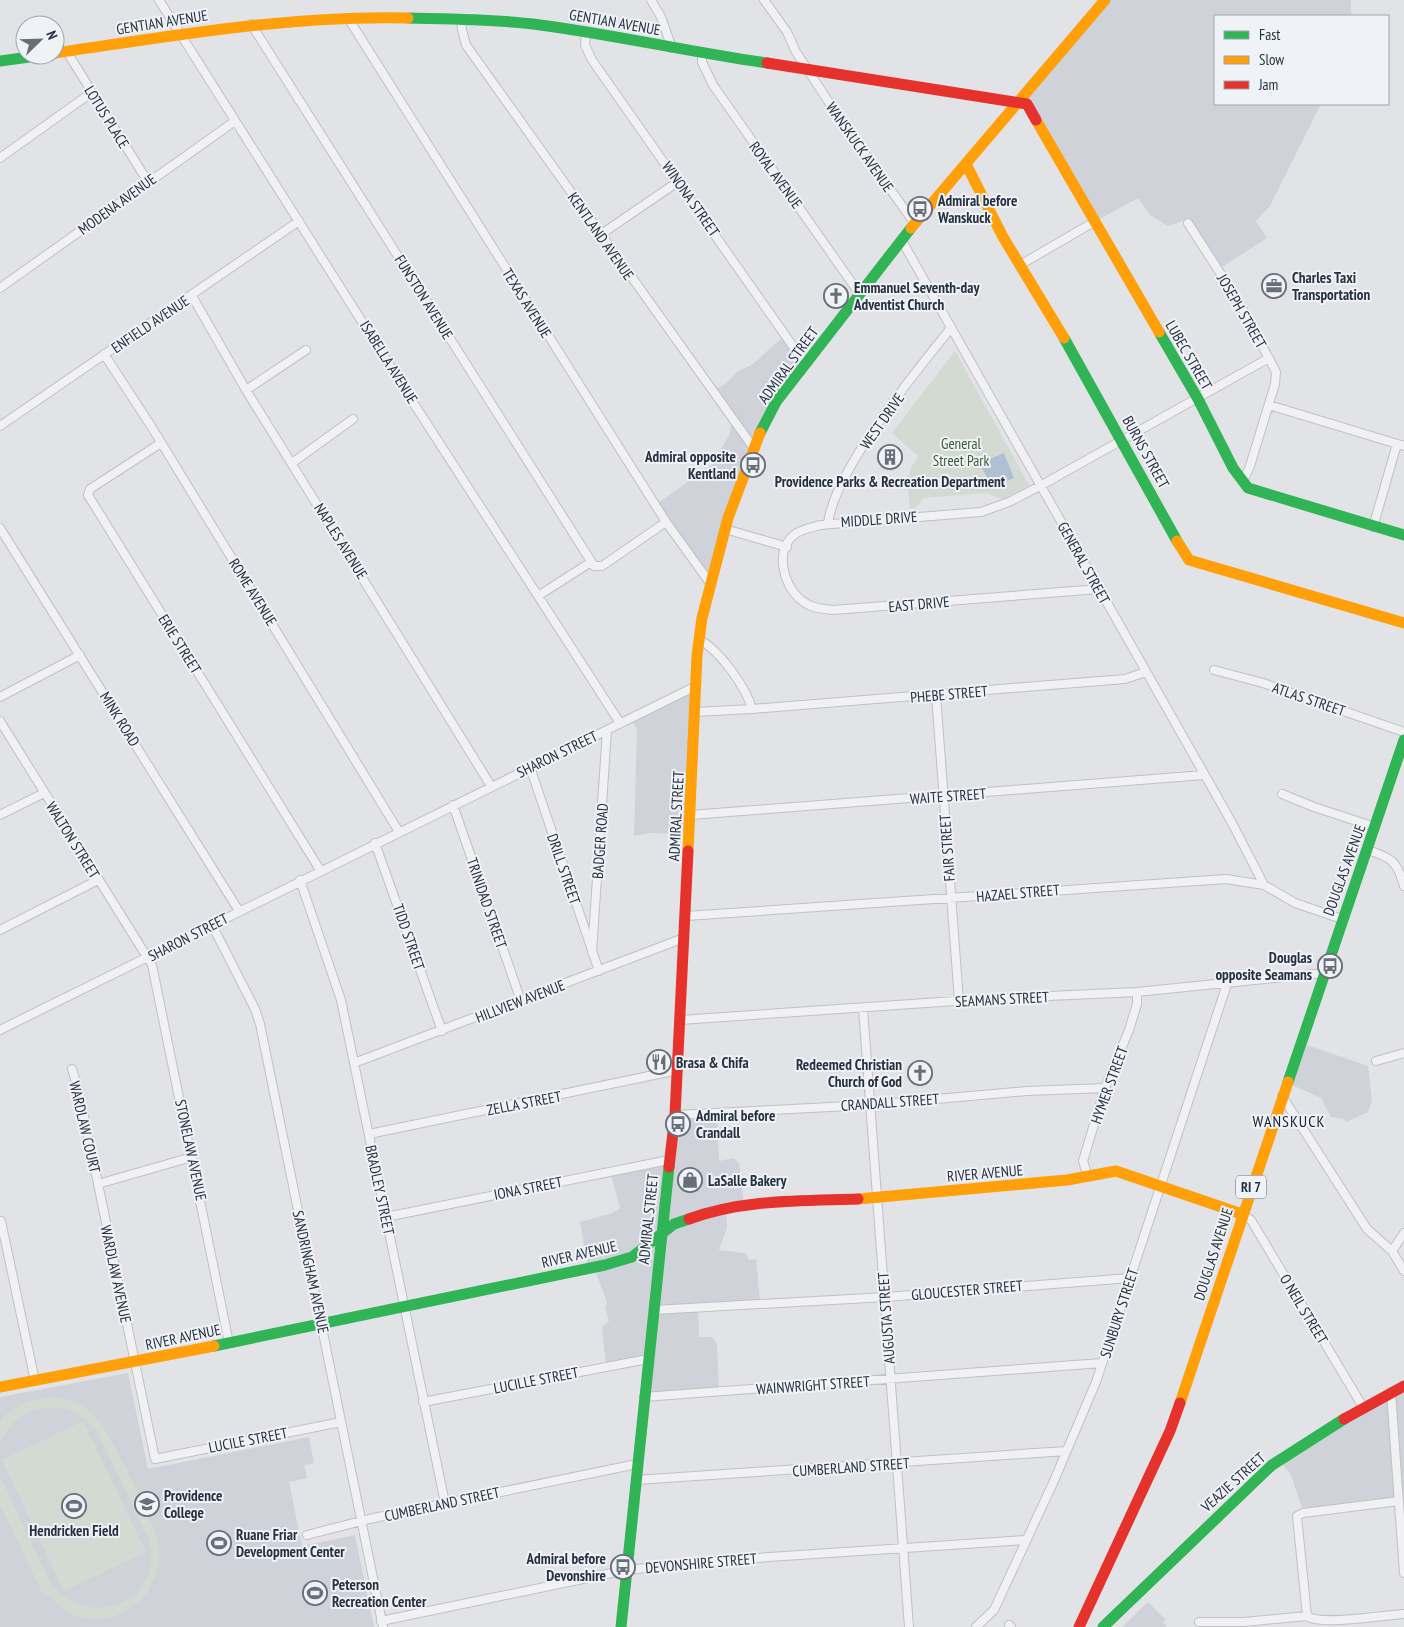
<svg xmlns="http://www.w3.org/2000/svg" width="1404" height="1627" font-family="'PT Sans Narrow',sans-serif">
	<rect width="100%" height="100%" fill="#e1e3e6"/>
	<path fill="#cfd3d9" d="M1101,0H1351V16H1215V104H1321L1270,206L1256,221L1267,238L1219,269L1186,220L1168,226L1150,215L1138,198L1096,221L1025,93Z
		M785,335L804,364L754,440L712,586L654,506L712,465L729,435L732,424L711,392L725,384L737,372L753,364Z
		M691,689L687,834L650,833L634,836L637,730L631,720Z
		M1307,1045L1368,1066L1372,1101L1368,1112L1346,1122L1344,1119L1331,1117L1321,1098L1292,1085Z
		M717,1115L719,1161L734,1158L739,1163L744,1204L726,1208L727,1228L719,1250L745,1253L749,1260L756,1259L760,1301L698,1309L699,1337H712L717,1344L719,1390L646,1397L645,1363L606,1366L602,1327L609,1321L605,1308L607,1302L595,1270L588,1268L580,1222L612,1213L620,1208L611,1174L667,1161L671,1117Z
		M128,1373L148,1469L309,1437L314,1463L304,1465L307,1478L289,1482L302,1546L355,1535L374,1627H0V1397Z
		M1404,1386V1497L1303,1511L1290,1473L1278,1460Z
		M1148,1602L1166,1620L1163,1622L1167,1627H1122Z"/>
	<path fill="#d2dad1" d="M955,351L1029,485L1003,499L986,493L924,498L915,508H910C908,483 904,478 918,456L892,433Z
		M43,1398C60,1397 76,1400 90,1411C110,1427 148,1513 158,1540C166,1587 130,1627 80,1617C62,1612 54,1596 42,1592L0,1504V1476L49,1580C79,1627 156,1612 151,1551C150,1536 140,1522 134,1509C123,1484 111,1460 99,1436C75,1394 17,1399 0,1444C0,1438 0,1430 0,1424C5,1409 29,1401 43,1398Z
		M83,1421L146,1552L64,1591L2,1460Z"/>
	<path fill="#afc0d2" d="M1004,453L1014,478L999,485L991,484L979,463Z"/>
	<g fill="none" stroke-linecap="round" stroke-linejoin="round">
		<defs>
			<path id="street" d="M159,0L407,393L620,723
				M651,0L661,17L672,48
				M764,0L787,32L796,52L832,107L915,224
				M348,18L666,522L710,583
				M461,19L462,30L466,45L753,447
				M251,24L594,566H602L666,522
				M586,33L585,45L592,60L799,355L808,362
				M67,52L148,182
				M702,54V62L713,85L859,293
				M0,158L91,93
				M1188,223L1240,304L1276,372L1275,384L1250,466L1244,479
				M600,235L679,181
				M902,241L1232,823L1264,885
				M1020,265L1094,222
				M0,288L235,121
				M192,296L246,390L491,786
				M104,354L151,426L399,832
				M246,390L306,350
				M1269,405L1404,446
				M0,426L299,221
				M161,443L90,489L88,495L320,870
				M292,463L353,419
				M828,523C835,470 916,371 951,328
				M1373,527L1397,444
				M0,528L239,911
				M725,529L787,547
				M1099,589L833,610C824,609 815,609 807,604C787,593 775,560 789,540C796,530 810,528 820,525L981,512L1009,502L1040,486L1269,358
				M538,596L591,562
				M700,640C720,651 746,687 752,709
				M1214,670L1263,683L1404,732
				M936,695L959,1001
				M0,697L80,655
				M695,712L752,709L1125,679L1146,672
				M0,721L152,965L229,1343
				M530,767L599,971
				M1282,794L1314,807L1375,827
				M453,805L521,1001
				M0,815L44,793
				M691,815L1204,775
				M375,843L442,1031
				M1368,850C1392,858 1397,861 1404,886
				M300,880L341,1000L445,1503
				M686,916L1226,879L1264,885L1295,903L1342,919
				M212,925L255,1009L260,1024L383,1627
				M0,930L98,880
				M592,952L607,730
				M863,1008L909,1627
				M680,1020L984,999L1137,992L1324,973
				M0,1030L696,686
				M1376,1061L1404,1053
				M354,1063L684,938
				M72,1069L79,1092L155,1459L341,1422
				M1282,1096L1367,1229L1392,1251L1404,1271
				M675,1115L869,1105L1027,1091L1105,1088
				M369,1134L678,1070
				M1088,1177L1083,1161L1105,1088L1129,1030L1137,1004V992
				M98,1184L192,1157
				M1242,1214L1251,1220L1363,1407
				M386,1217L669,1160
				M1,1221L35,1381
				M1392,1251L1404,1233
				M654,1310L886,1297L1130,1278
				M1391,1392L1404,1573
				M644,1397L1102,1363
				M423,1402L648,1359
				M636,1480L1066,1451
				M307,1535L369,1519L637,1464
				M1307,1616L1297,1516L1303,1513L1399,1501
				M381,1621L626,1570L726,1560L1025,1540
				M1199,1622H1244L1307,1616C1320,1626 1385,1615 1404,1614
				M1009,1625L1011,1627
				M976,1627L994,1610L1053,1483L1096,1382L1227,984"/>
		</defs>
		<use href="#street" stroke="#bfc1c4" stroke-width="10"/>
		<use href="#street" stroke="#f1f1f3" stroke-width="8"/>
		<path stroke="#30b455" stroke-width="11" d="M408,18C450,19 492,19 533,24C612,34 688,52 767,63
			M0,61L44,55
			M1159,332L1198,399L1233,468L1248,488L1404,535
			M1064,338L1177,541
			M760,433L776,402L911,228
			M1288,1082L1404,740
			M214,1346L605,1265L632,1257L674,1224L689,1219
			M621,1627L669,1167
			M1103,1627L1272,1465L1344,1419"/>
		<path stroke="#ff9f0a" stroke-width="11" d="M55,53C172,36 289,15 408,18
			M1036,120L1159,332
			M966,164L1003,237L1064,338
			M911,228L1105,0
			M1177,541L1189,560L1404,623
			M688,851L697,655L702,618L728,518L760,433
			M858,1199L1067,1180L1116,1171L1242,1214
			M0,1387L214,1346
			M1180,1403L1288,1082"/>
		<path stroke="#e5322d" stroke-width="11" d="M767,63L1027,104L1036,120
			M669,1167L675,1115L688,851
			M689,1219C743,1199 802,1201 858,1199
			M1344,1419L1404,1386
			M1079,1627L1170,1431L1180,1403"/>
	</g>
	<defs>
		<symbol id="bus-ring" viewBox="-11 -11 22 22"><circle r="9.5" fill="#eff2f6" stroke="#696f79" stroke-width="1.5"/><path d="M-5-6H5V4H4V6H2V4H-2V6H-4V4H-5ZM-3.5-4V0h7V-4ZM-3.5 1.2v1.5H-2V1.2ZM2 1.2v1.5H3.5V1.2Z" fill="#696f79"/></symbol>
		<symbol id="office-ring" viewBox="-11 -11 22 22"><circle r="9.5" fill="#eff2f6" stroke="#696f79" stroke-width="1.5"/><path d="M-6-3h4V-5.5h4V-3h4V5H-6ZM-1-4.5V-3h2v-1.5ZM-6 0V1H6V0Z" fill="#696f79"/></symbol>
		<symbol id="church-ring" viewBox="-11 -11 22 22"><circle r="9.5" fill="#eff2f6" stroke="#696f79" stroke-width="1.5"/><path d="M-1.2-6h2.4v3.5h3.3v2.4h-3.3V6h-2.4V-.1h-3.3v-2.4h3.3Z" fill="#696f79"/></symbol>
		<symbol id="building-ring" viewBox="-11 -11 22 22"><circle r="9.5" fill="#eff2f6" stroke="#696f79" stroke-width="1.5"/><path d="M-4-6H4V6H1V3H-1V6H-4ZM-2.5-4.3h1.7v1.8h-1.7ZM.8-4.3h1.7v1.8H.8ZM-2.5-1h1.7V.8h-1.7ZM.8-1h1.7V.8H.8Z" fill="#696f79"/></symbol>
		<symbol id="restaurant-ring" viewBox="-11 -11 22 22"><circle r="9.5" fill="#eff2f6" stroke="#696f79" stroke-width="1.5"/><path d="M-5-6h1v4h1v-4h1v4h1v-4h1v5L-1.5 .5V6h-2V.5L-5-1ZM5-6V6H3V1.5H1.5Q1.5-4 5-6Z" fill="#696f79"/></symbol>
		<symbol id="shop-ring" viewBox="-11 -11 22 22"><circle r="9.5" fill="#eff2f6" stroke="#696f79" stroke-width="1.5"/><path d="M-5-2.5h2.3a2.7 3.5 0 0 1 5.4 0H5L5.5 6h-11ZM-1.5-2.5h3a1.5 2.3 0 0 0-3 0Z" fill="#696f79"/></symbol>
		<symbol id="university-ring" viewBox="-11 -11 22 22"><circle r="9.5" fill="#eff2f6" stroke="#696f79" stroke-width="1.5"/><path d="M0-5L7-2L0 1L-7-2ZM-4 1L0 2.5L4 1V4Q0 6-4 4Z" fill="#696f79"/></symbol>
		<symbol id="stadium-ring" viewBox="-11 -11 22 22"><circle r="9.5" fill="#eff2f6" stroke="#696f79" stroke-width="1.5"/><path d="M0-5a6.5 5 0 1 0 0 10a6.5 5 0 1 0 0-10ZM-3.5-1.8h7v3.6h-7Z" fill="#696f79"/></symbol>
	</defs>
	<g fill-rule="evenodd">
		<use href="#bus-ring" x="906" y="195" width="28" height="28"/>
		<use href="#office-ring" x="1260" y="272" width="28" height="28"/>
		<use href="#church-ring" x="822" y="282" width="28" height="28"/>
		<use href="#building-ring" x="876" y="443" width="28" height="28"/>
		<use href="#bus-ring" x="739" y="451" width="28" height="28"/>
		<use href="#bus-ring" x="1316" y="952" width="28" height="28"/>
		<use href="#restaurant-ring" x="645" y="1048" width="28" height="28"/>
		<use href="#church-ring" x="906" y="1059" width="28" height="28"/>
		<use href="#bus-ring" x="664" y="1110" width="28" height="28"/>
		<use href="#shop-ring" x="676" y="1166" width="28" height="28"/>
		<use href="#university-ring" x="133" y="1490" width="28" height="28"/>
		<use href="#stadium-ring" x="60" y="1492" width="28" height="28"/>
		<use href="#stadium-ring" x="205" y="1529" width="28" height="28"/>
		<use href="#bus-ring" x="609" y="1553" width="28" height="28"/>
		<use href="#stadium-ring" x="301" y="1579" width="28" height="28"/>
	</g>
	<g text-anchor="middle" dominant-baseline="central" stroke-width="4" stroke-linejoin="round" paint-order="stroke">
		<rect fill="#eff2f6" stroke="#646b76" stroke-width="1" x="1236" y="1175.5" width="30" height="23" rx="4"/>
		<g font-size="14" font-weight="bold" fill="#28313f">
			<text x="1251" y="1187">RI 7</text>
		</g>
		<g font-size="15" fill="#28313f" stroke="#eff2f6">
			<text transform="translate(162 22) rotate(-9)">GENTIAN AVENUE</text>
			<text transform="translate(615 22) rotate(10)">GENTIAN AVENUE</text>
			<text transform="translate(107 117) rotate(58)">LOTUS PLACE</text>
			<text transform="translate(860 147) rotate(55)">WANSKUCK AVENUE</text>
			<text transform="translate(776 175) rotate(54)">ROYAL AVENUE</text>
			<text transform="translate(691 199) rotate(55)">WINONA STREET</text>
			<text transform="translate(117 204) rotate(-36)">MODENA AVENUE</text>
			<text transform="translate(601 236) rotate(55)">KENTLAND AVENUE</text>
			<text transform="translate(424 297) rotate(58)">FUNSTON AVENUE</text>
			<text transform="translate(527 303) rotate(58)">TEXAS AVENUE</text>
			<text transform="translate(1242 311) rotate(60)">JOSEPH STREET</text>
			<text transform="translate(150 324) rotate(-34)">ENFIELD AVENUE</text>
			<text transform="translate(1189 355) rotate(60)">LUBEC STREET</text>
			<text transform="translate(389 362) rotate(58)">ISABELLA AVENUE</text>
			<text transform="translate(788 365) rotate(-54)">ADMIRAL STREET</text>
			<text transform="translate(882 421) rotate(-55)">WEST DRIVE</text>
			<text transform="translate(1146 452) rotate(61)">BURNS STREET</text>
			<text transform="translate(879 519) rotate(-4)">MIDDLE DRIVE</text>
			<text transform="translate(341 541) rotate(58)">NAPLES AVENUE</text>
			<text transform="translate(1084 563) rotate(61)">GENERAL STREET</text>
			<text transform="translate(253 592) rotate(58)">ROME AVENUE</text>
			<text transform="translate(919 604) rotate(-5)">EAST DRIVE</text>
			<text transform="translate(180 644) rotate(58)">ERIE STREET</text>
			<text transform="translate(949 694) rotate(-5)">PHEBE STREET</text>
			<text transform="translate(1309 699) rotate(19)">ATLAS STREET</text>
			<text transform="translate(120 719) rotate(58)">MINK ROAD</text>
			<text transform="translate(557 754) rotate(-26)">SHARON STREET</text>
			<text transform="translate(948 796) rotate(-4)">WAITE STREET</text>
			<text transform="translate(676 816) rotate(-87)">ADMIRAL STREET</text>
			<text transform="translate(73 840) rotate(58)">WALTON STREET</text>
			<text transform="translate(600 841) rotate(-86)">BADGER ROAD</text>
			<text transform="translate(947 848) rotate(-94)">FAIR STREET</text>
			<text transform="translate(564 869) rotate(71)">DRILL STREET</text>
			<text transform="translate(1344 870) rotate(-70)">DOUGLAS AVENUE</text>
			<text transform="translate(1018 893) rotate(-5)">HAZAEL STREET</text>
			<text transform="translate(487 903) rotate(71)">TRINIDAD STREET</text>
			<text transform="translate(188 937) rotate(-27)">SHARON STREET</text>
			<text transform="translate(409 937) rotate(71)">TIDD STREET</text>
			<text transform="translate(1002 999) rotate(-3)">SEAMANS STREET</text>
			<text transform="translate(520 1001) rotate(-21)">HILLVIEW AVENUE</text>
			<text transform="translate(1109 1085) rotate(-70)">HYMER STREET</text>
			<text transform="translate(890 1102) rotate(-4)">CRANDALL STREET</text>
			<text transform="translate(524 1103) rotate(-11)">ZELLA STREET</text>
			<text transform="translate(85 1127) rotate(77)">WARDLAW COURT</text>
			<text transform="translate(191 1150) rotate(78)">STONELAW AVENUE</text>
			<text transform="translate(985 1173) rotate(-5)">RIVER AVENUE</text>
			<text transform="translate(528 1188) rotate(-11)">IONA STREET</text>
			<text transform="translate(380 1190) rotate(78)">BRADLEY STREET</text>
			<text transform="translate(648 1219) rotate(-84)">ADMIRAL STREET</text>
			<text transform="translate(579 1254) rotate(-13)">RIVER AVENUE</text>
			<text transform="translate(1213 1254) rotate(-72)">DOUGLAS AVENUE</text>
			<text transform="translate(311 1272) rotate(78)">SANDRINGHAM AVENUE</text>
			<text transform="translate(116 1274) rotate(78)">WARDLAW AVENUE</text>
			<text transform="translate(967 1290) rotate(-5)">GLOUCESTER STREET</text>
			<text transform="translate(1304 1309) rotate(59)">O NEIL STREET</text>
			<text transform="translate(1119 1313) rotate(-72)">SUNBURY STREET</text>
			<text transform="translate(886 1318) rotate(-94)">AUGUSTA STREET</text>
			<text transform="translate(183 1337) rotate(-12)">RIVER AVENUE</text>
			<text transform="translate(536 1380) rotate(-11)">LUCILLE STREET</text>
			<text transform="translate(813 1385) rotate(-4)">WAINWRIGHT STREET</text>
			<text transform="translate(248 1440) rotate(-11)">LUCILE STREET</text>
			<text transform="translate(851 1467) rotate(-4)">CUMBERLAND STREET</text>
			<text transform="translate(1233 1482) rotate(-42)">VEAZIE STREET</text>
			<text transform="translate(442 1504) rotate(-12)">CUMBERLAND STREET</text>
			<text transform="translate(701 1563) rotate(-5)">DEVONSHIRE STREET</text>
		</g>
		<g font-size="15" font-weight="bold" fill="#28313f" stroke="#eff2f6" text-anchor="start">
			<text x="938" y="200">Admiral before<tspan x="938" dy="17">Wanskuck</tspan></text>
			<text x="1292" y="277">Charles Taxi<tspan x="1292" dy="17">Transportation</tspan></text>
			<text x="854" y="287">Emmanuel Seventh-day<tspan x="854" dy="17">Adventist Church</tspan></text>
			<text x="736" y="456" text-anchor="end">Admiral opposite<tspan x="736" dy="17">Kentland</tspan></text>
			<text x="890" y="481" text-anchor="middle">Providence Parks &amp; Recreation Department</text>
			<text x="1312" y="957" text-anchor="end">Douglas<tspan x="1312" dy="17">opposite Seamans</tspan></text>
			<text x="676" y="1062">Brasa &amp; Chifa</text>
			<text x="902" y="1064" text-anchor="end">Redeemed Christian<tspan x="902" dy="17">Church of God</tspan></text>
			<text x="696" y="1115">Admiral before<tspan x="696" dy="17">Crandall</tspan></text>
			<text x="708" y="1180">LaSalle Bakery</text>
			<text x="164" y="1495">Providence<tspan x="164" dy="17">College</tspan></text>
			<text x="74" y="1530" text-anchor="middle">Hendricken Field</text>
			<text x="236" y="1534">Ruane Friar<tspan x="236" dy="17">Development Center</tspan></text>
			<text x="606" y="1558" text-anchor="end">Admiral before<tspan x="606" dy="17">Devonshire</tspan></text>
			<text x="332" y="1584">Peterson<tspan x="332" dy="17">Recreation Center</tspan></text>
		</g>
		<g font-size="15" fill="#3d5b35" stroke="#eff2f6">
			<text x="961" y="443">General<tspan x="961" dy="17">Street Park</tspan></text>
		</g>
		<g font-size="16" letter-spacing="1" fill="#1a2230" stroke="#eff2f6">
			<text x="1289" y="1121">WANSKUCK</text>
		</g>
	</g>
	<rect x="1214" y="15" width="175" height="90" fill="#eff2f6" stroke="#9fa5ad"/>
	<rect x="1224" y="31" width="25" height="8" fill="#30b455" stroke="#9fa5ad"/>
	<text x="1259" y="40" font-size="15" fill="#28313f">Fast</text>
	<rect x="1224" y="56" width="25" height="8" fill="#ff9f0a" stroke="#9fa5ad"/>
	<text x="1259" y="65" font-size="15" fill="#28313f">Slow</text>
	<rect x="1224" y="81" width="25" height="8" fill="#e5322d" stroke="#9fa5ad"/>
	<text x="1259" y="90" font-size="15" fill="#28313f">Jam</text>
	<g transform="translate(40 40) rotate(67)"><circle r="24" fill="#eff2f6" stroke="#9fa5ad"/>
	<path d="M0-4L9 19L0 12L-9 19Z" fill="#696f79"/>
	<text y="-8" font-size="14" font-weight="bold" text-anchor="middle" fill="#28313f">N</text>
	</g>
</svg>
